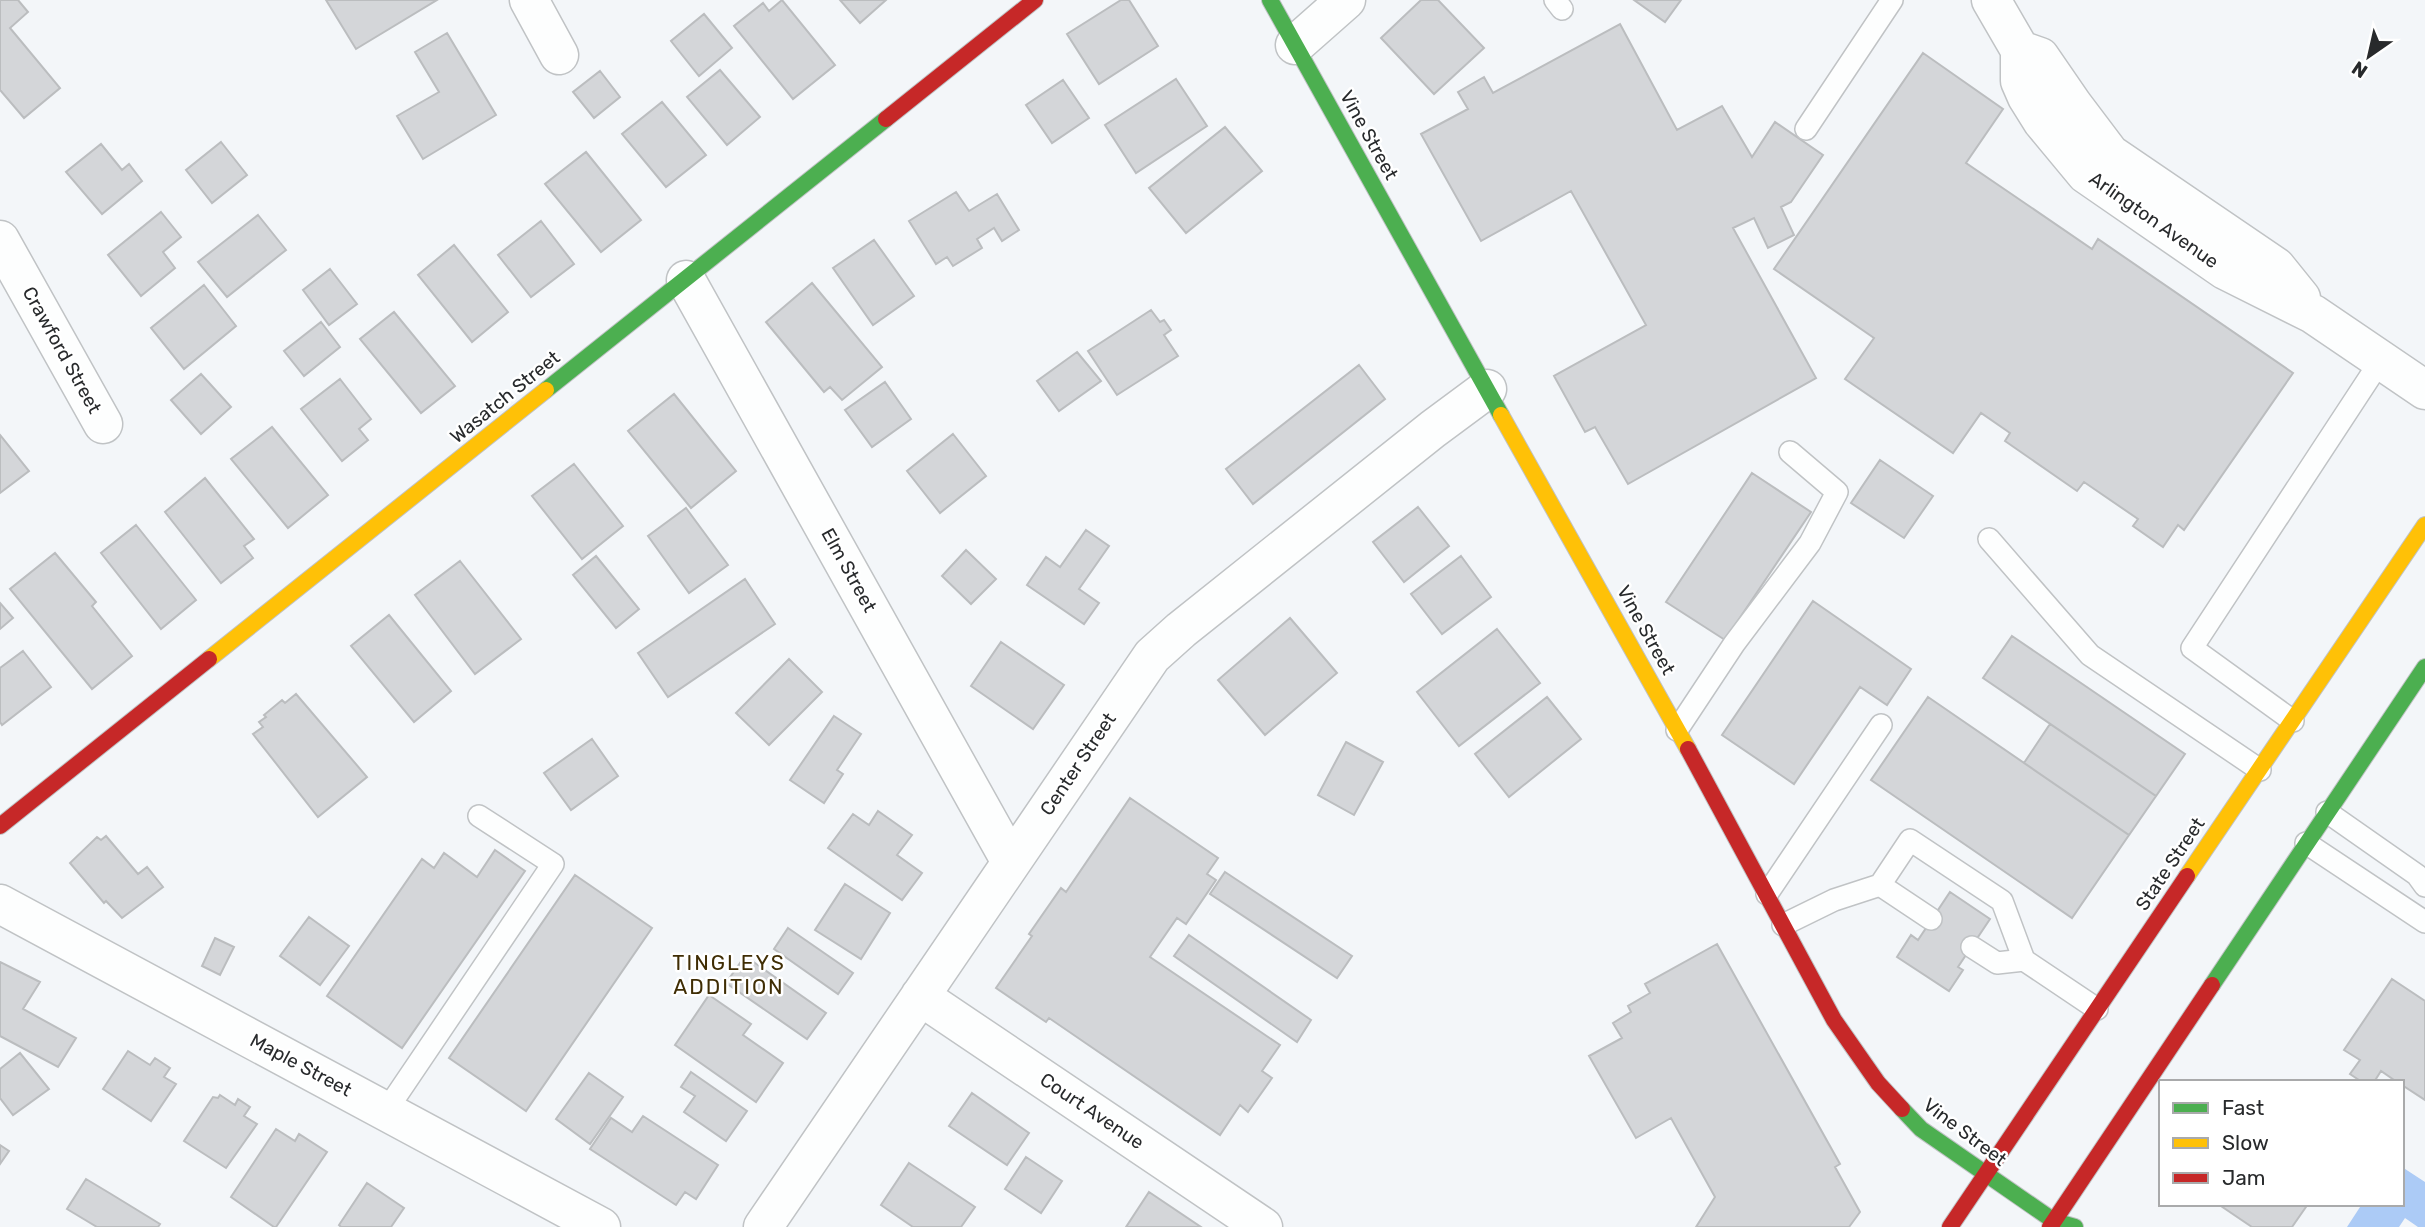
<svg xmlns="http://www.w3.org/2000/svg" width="2425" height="1227" font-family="Rubik,sans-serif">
	<rect width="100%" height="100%" fill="#f3f6f9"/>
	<path fill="#accbf6" d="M2402,1167L2425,1182V1227H2418L2405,1218L2399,1227H2347L2362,1204H2402Z"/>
	<path fill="#d4d6d9" stroke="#bbbdbf" stroke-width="2" d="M0,0H18L28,12L10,28L60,88L24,118L0,90Z
		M326,0H437L356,49Z
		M782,0L835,65L793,99L734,26L763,3L769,11Z
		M840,0H886L860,23Z
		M1121,0H1129L1158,46L1099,84L1067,34Z
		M1421,0H1438L1484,48L1434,94L1381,38Z
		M1634,0H1681L1665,22Z
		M704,14L732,48L699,76L671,41Z
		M1620,24L1677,130L1722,106L1752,157L1775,122L1823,155L1791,202L1781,207L1794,235L1768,248L1754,218L1733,228L1816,378L1628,484L1595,427L1585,432L1554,376L1646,325L1571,191L1481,241L1421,134L1468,109L1458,92L1484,77L1493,93Z
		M447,33L496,115L423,159L397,116L439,92L415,52Z
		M1923,53L2003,109L1966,163L2092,249L2098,239L2293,373L2184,530L2178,525L2163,547L2133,526L2138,519L2084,482L2077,491L2005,441L2010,433L1981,413L1953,453L1845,379L1874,338L1774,269Z
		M720,70L760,117L727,145L687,97Z
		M600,71L620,97L594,118L573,92Z
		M1176,79L1207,126L1136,173L1105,125Z
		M1063,80L1089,118L1052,143L1026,105Z
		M662,102L706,155L666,187L622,134Z
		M1225,127L1262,171L1186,233L1149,188Z
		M221,142L247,175L212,203L186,170Z
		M101,144L122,170L129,164L142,181L102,214L66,172Z
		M586,152L641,220L601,252L545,184Z
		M956,192L969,211L997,194L1019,230L1002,241L994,228L977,239L982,248L953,266L947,257L936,264L909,221Z
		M161,212L181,237L163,252L175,268L141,296L108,255Z
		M258,215L286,250L227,297L198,262Z
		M541,221L574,264L531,297L498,255Z
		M874,240L914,296L873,325L833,268Z
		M454,245L508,312L472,342L418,275Z
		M330,269L357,304L329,325L303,290Z
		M812,283L882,367L842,400L830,387L824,392L766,322Z
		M204,285L236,326L184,369L151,328Z
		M1151,310L1160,322L1164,320L1171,330L1164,335L1178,356L1117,395L1088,351Z
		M394,312L455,386L421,413L360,339Z
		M321,322L340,347L304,376L284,351Z
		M1077,352L1101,381L1059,411L1037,381Z
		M1359,365L1385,399L1253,504L1226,469Z
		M201,374L231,407L201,434L171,400Z
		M340,379L371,419L359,429L368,440L342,461L301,409Z
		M885,382L911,419L872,447L845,410Z
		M674,394L736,471L691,508L628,431Z
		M272,427L328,495L288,528L231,459Z
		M953,434L986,476L940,513L907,471Z
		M0,435L29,471L0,493Z
		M1880,460L1933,496L1904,538L1851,503Z
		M574,464L623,526L582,559L532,496Z
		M1752,473L1811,512L1725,640L1666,602Z
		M205,478L254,539L244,546L253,558L221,583L165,512Z
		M1418,507L1449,546L1404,582L1373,542Z
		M686,508L728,565L689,593L648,536Z
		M136,525L196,600L161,629L101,553Z
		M1086,530L1109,546L1079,589L1099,603L1084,624L1027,585L1046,557L1060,567Z
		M966,550L996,579L971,604L942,576Z
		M55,553L96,602L92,606L132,656L92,689L10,589Z
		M596,556L639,609L616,628L573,575Z
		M1461,556L1491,597L1442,634L1411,594Z
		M460,561L521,639L475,674L415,595Z
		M745,579L775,624L668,697L638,653Z
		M1813,601L1911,669L1887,705L1860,687L1794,784L1722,735Z
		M0,603L13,618L0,629Z
		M389,615L451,691L414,722L351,646Z
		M1290,618L1337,673L1265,735L1218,680Z
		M1497,629L1540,683L1459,746L1417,692Z
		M2012,636L2185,754L2156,796L1983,678Z
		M1001,642L1064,685L1033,729L971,686Z
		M23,651L51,687L2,725L0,722V668Z
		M789,659L822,692L769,745L736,713Z
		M296,694L367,777L318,817L253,734L263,727L259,722L266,717L264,715L282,700L285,703Z
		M1547,697L1581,739L1509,797L1475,754Z
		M1928,697L2129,835L2072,918L1871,780Z
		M834,716L861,734L837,770L843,774L824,803L790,780Z
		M2050,724L2156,796L2129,835L2024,763Z
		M592,739L618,776L571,810L544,773Z
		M1346,742L1383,762L1354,815L1318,795Z
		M1130,798L1218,858L1207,874L1216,880L1186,924L1177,918L1150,957L1280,1045L1262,1071L1272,1078L1248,1112L1240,1105L1220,1135L1049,1018L1046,1022L996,988L1032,936L1029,934L1061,888L1066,892Z
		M878,811L912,835L897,855L922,873L902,900L828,848L853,814L869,825Z
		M106,836L138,874L147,867L163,887L122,918L106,901L104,903L70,863L97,837L101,840Z
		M495,850L525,871L402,1048L327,996L422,859L434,868L444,853L477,877Z
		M1225,872L1352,956L1337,978L1210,894Z
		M575,875L652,928L526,1111L449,1058Z
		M845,884L890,913L861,959L815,930Z
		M1950,892L1990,919L1958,967L1963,970L1949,991L1897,957L1911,935L1918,940Z
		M309,917L349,946L320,985L280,956Z
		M788,928L853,973L838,994L774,949Z
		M1189,935L1311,1020L1297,1042L1174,956Z
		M215,938L234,947L220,975L202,966Z
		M1717,944L1840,1164L1835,1167L1860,1212L1849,1227H1696L1715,1197L1671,1118L1636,1138L1589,1056L1622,1038L1613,1023L1631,1012L1628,1006L1650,993L1645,984Z
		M745,956L826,1013L807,1039L726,983Z
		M0,962L40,982L23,1009L76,1038L58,1067L0,1036Z
		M2392,979L2425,1001V1100L2402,1085V1082H2397L2381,1071L2374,1082H2362L2350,1074L2360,1060L2344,1050Z
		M709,995L751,1024L743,1035L783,1063L756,1102L675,1045Z
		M128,1051L150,1065L155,1058L170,1068L164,1077L176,1084L151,1121L103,1089Z
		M20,1053L49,1089L13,1115L0,1098V1069Z
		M691,1072L747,1111L726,1141L684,1112L695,1096L681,1087Z
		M589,1073L623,1097L590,1144L556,1119Z
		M972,1093L1029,1133L1007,1165L949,1126Z
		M220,1095L235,1105L238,1099L250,1107L244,1116L257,1124L226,1168L184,1141L213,1097L218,1098Z
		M643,1116L718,1165L696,1199L685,1192L676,1205L590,1149L611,1118L632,1132Z
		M276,1129L295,1141L299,1134L327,1152L276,1227H274L231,1197Z
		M0,1145L9,1151L0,1164Z
		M1026,1157L1062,1181L1041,1213L1005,1189Z
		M909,1163L975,1207L961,1227H913L881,1205Z
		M86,1179L111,1194L160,1224L158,1227H97L67,1209Z
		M367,1183L404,1208L391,1227H341L339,1225Z
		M1149,1192L1201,1227H1126Z
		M2218,1204H2308L2292,1227H2252Z"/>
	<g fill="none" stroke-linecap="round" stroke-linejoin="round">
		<defs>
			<path id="lane" d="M1555,0L1562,9
				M1806,129L1892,0
				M1989,539L2090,655L2260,770
				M2293,721L2192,648L2381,360
				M1677,730L1734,644L1810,543L1837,492L1790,452
				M2327,812L2417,875L2425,886
				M2306,843L2425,922
				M1880,885L1931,919
				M1767,894L1881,725
				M1783,925L1834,900L1880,885L1910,840L2002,901L2024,960L2097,1009
				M1972,947L1997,963L2024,960
				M386,1111L553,864L479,816"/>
			<path id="street" d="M529,0L559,55
				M1991,0L2020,50V81L2027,97L2042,121L2086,174L2225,270L2313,314L2425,390
				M1295,45L1346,0
				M2020,50L2040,57L2073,105L2110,154L2276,267L2301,298
				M0,240L103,424
				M686,280L1011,862
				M0,904L601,1227
				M920,996L1263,1227
				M763,1227L1152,656L1181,630L1433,429L1487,389"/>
			<path id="fast" d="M1270,0L1501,415
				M546,390L886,119
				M2212,985L2425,667
				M1902,1109L1921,1129L2054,1221L2075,1227"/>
			<path id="slow" d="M1501,415L1688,749
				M209,659L546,390
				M2187,876L2425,525"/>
			<path id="jam" d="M886,119L1035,0
				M1688,749L1834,1020L1878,1083L1902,1109
				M0,826L209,659
				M1950,1227L2187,876
				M2050,1227L2212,985"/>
		</defs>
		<use href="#lane" stroke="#c0c3c5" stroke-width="24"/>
		<use href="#street" stroke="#c0c3c5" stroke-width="41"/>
		<use href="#fast" stroke="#c0c3c5" stroke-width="18"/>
		<use href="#slow" stroke="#c0c3c5" stroke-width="18"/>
		<use href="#jam" stroke="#c0c3c5" stroke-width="18"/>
		<use href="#lane" stroke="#fdfefe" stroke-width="21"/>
		<use href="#street" stroke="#fdfefe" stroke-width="38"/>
		<use href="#fast" stroke="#4caf50" stroke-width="16"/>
		<use href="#slow" stroke="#ffc107" stroke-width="16"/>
		<use href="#jam" stroke="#c62828" stroke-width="16"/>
	</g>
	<g text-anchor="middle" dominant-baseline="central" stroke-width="5" stroke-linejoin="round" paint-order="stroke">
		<g font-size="19" fill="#282a2c" stroke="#fff">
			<text transform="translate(1369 135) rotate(61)">Vine Street</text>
			<text transform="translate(2154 220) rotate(35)">Arlington Avenue</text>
			<text transform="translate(62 350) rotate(61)">Crawford Street</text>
			<text transform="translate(505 397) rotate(-39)">Wasatch Street</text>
			<text transform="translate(849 570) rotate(61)">Elm Street</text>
			<text transform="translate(1646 630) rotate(61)">Vine Street</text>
			<text transform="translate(1078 764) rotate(-56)">Center Street</text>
			<text transform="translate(2170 864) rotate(-56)">State Street</text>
			<text transform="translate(301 1065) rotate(28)">Maple Street</text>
			<text transform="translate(1092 1111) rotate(34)">Court Avenue</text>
			<text transform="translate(1965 1132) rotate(37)">Vine Street</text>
		</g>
		<g font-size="21" letter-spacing="2" fill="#3f2d04" stroke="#fff">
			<text x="729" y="962">TINGLEYS<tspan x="729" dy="24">ADDITION</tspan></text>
		</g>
	</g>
	<rect x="2159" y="1080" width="245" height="126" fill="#ffffff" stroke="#a9aaab" stroke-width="2"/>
	<rect x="2173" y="1103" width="35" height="10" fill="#4caf50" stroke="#a9aaab" stroke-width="2"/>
	<text x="2222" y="1115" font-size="21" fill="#282a2c">Fast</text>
	<rect x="2173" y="1138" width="35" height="10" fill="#ffc107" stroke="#a9aaab" stroke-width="2"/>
	<text x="2222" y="1150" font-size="21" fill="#282a2c">Slow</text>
	<rect x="2173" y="1173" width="35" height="10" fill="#c62828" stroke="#a9aaab" stroke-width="2"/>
	<text x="2222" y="1185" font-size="21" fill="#282a2c">Jam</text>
	<g transform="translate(2369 56) rotate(214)" stroke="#ffffff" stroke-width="5" paint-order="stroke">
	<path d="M0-5L12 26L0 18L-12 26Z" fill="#282a2c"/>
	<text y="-10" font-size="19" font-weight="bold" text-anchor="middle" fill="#282a2c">N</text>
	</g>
</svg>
